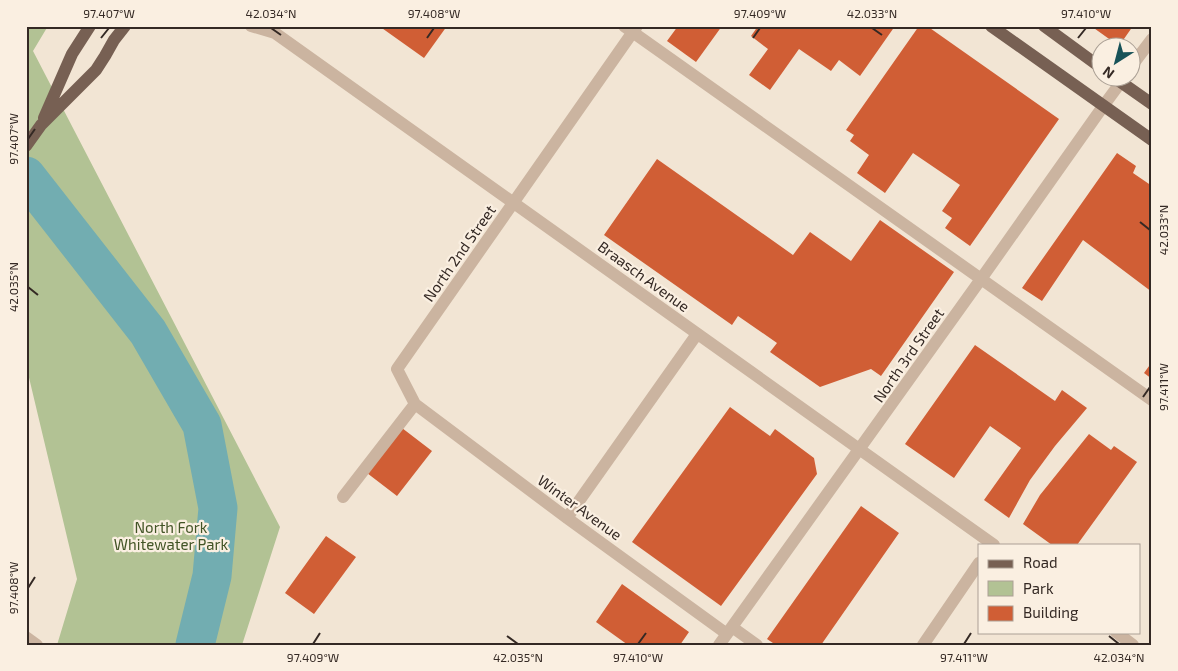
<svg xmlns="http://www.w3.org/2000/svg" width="1178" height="671" font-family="'Exo 2',sans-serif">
	<rect width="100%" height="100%" fill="#f2e5d4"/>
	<path fill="#b2c294" d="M26,26H48L33,51L280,527L242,645H57L77,579L26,365Z"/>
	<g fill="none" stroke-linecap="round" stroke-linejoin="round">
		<path stroke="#72adb1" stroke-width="39" d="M26,176L148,332L202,425L218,508L212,576L195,645"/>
	</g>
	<path fill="#d05e35" d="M379,26H447L424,58Z
		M678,26H722L696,62L667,41Z
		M758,26H895L860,76L839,60L831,71L799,49L770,90L749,75L768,49L751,36Z
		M919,26H927L1059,119L970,246L945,228L952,218L942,211L960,185L913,153L885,193L857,173L869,155L850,141L854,135L846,130Z
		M1091,26H1133L1119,46Z
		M1117,153L1136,166L1133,173L1152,186V292L1083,240L1042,301L1022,288Z
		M657,159L793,255L810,232L851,261L880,220L954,272L881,376L871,369L820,387L770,352L777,343L738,316L732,325L604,235Z
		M975,345L1055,401L1062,390L1087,408L1055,446L1030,480L1009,518L984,500L1021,448L990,426L954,478L905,444Z
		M1152,362V379L1144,373Z
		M730,407L770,436L775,429L814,458L817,474L721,606L632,542Z
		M402,428L432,451L397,496L367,473Z
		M1089,434L1111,450L1114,446L1137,462L1077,545H1052L1023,524L1040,495Z
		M861,506L899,533L821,645H776L767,639Z
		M326,536L356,557L314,614L285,593Z
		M622,584L689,632L680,645H628L596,622Z"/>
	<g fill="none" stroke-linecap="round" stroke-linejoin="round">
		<path stroke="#cbb4a0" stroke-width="12" d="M251,26L275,33L994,545
			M624,26L1152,400
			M637,26L397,369L415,404L567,518L727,634
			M1130,68L1152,39
			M343,497L415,404
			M567,518L697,334
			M732,627L757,645
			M1116,632L1133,645
			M26,637L37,645
			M719,645L981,279L1104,105L1124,78
			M923,645L979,563"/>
		<path stroke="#776053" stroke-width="12" d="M991,26L1152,140
			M1044,26L1100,67
			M1115,78L1152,104
			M44,118L72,54L90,26
			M26,146L41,125L96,70L105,56L114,40L125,26"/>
	</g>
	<path fill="none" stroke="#342924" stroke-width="2" d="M271,28L281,35M872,28L882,35M101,38L109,28M427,38L434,28M753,38L760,28M1078,38L1086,28M28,139L35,129M1140,222L1150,230M28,287L38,295M1143,397L1150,387M28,588L35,577M507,636L518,644M1109,636L1119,644M313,644L320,633M638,644L646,633M964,644L971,633"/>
	<g text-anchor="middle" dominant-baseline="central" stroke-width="4.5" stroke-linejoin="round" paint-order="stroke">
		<g font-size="15" fill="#342924" stroke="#faefe1">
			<text transform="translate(459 253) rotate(-55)">North 2nd Street</text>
			<text transform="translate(644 276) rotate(36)">Braasch Avenue</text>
			<text transform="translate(908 355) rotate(-55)">North 3rd Street</text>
			<text transform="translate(580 507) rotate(36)">Winter Avenue</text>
		</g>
		<g font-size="15" fill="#425426" stroke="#faefe1">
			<text x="171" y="527">North Fork<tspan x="171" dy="17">Whitewater Park</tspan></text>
		</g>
	</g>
	<rect width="1178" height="671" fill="none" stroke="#faefe1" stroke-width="55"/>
	<rect x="978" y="544" width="162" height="90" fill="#faefe1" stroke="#aba095"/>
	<rect x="988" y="560" width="25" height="8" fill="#776053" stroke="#aba095"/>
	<text x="1023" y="568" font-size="15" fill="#342924">Road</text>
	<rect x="988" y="581" width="25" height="15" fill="#b2c294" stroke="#aba095"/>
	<text x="1023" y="594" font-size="15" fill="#342924">Park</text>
	<rect x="988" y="606" width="25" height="15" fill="#d05e35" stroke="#aba095"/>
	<text x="1023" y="618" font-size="15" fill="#342924">Building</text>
	<g transform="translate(1116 62) rotate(216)"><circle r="24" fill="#faefe1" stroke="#aba095"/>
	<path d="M0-4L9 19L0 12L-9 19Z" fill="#175258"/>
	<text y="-8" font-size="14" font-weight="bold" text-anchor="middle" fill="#342924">N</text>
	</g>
	<rect x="28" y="28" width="1122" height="616" fill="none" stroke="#342924" stroke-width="2"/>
	<g font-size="12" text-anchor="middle" fill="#342924">
		<text x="109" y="18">97.407°W</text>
		<text x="271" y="18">42.034°N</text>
		<text x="434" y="18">97.408°W</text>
		<text x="760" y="18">97.409°W</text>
		<text x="872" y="18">42.033°N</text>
		<text x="1086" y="18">97.410°W</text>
		<text transform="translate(14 139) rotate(-90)" y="4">97.407°W</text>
		<text transform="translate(1164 230) rotate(-90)" y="4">42.033°N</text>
		<text transform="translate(14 287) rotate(-90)" y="4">42.035°N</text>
		<text transform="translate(1164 387) rotate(-90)" y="4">97.411°W</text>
		<text transform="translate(14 588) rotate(-90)" y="4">97.408°W</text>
		<text x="313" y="662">97.409°W</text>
		<text x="518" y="662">42.035°N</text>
		<text x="638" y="662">97.410°W</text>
		<text x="964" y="662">97.411°W</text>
		<text x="1119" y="662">42.034°N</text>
	</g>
</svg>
